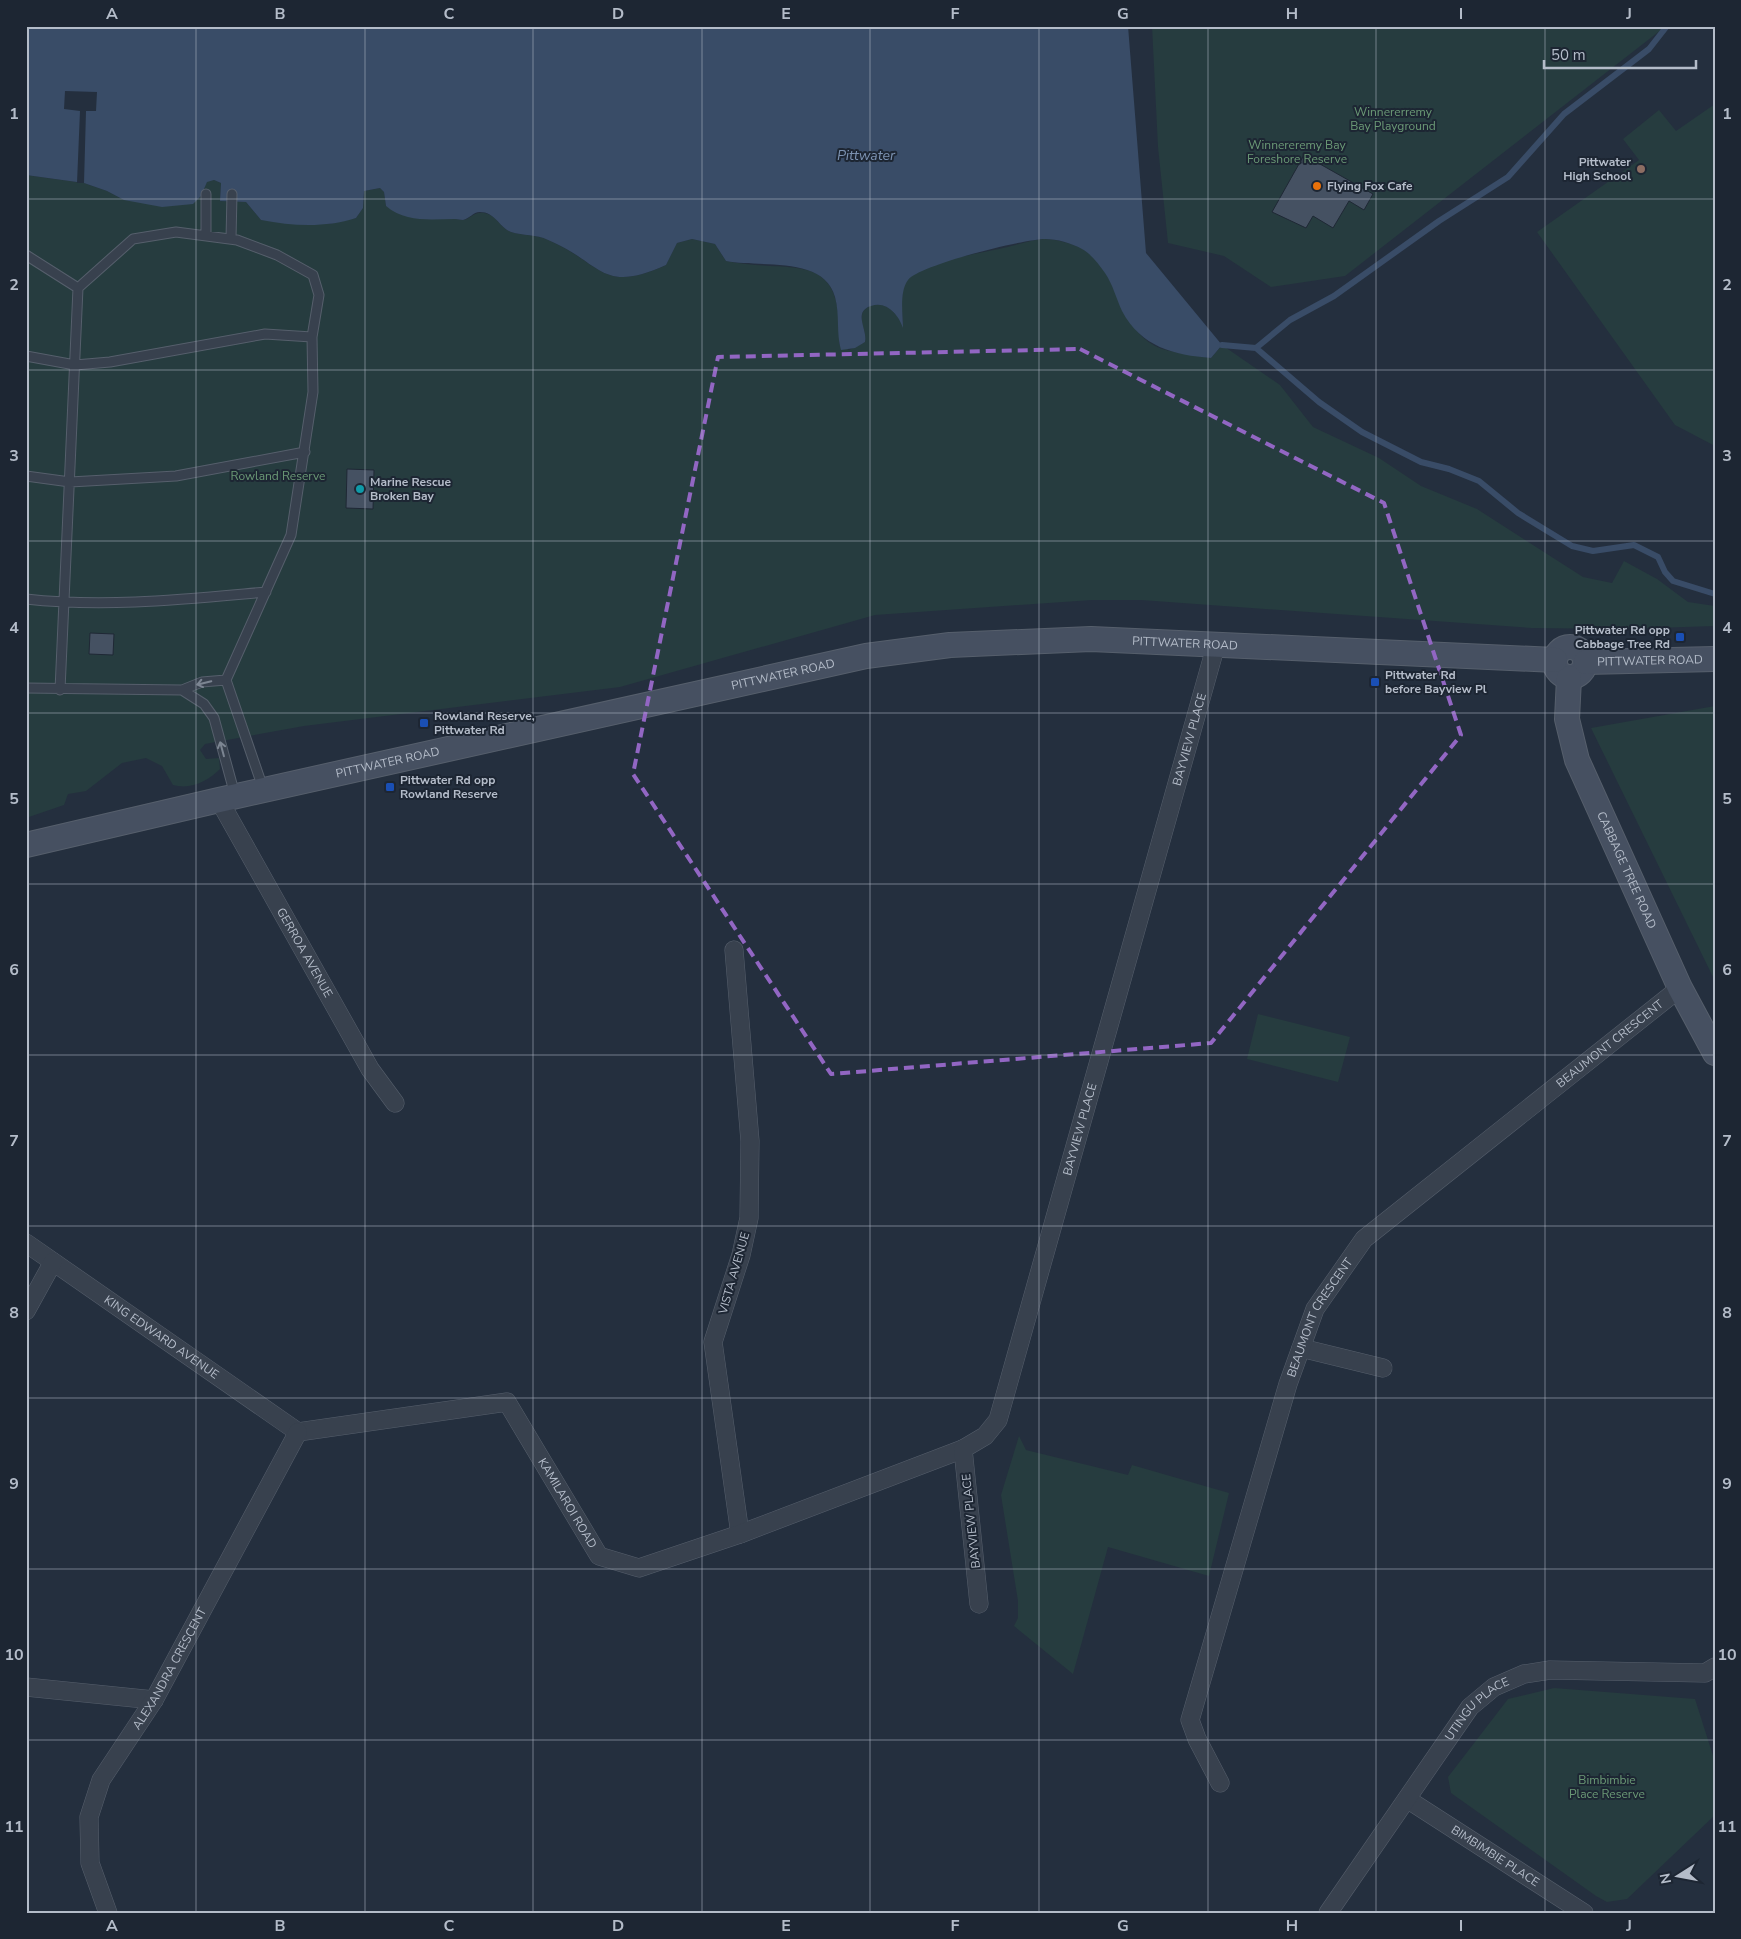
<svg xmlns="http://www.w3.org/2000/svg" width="1741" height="1939" font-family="'Nunito Sans',sans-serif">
	<rect width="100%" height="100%" fill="#242f3e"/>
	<path fill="#263c3f" d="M1152,26H1666L1345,276L1271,287L1224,256L1168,243L1158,147Z
		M1715,104V446L1675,425L1537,232L1639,160L1623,139L1659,110L1676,131Z
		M26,175L84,183L107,191L124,200L201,196L207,181L214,180L221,183L220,201L246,202L261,220L329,224L356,218L363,208L364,191L380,188L384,192L386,206C416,221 423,219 456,219C458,219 461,220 463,220C471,219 474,211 484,213C497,215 500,228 511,232C523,236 536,234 548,240C601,262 601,295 666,265L677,243L692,239L715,244L726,261C792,275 844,245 839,344L849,350L865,342C867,333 860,323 862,315C862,311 866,308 870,306C885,300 897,313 903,326C902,313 899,287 909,278C929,260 978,254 1003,248C1017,245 1030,240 1044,239C1056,239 1070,243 1081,248C1119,268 1115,324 1155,346C1169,353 1196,355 1211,358L1222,345L1280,385L1313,427L1379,458L1421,486L1477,509L1583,577L1612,583L1624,561L1657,579L1688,602L1715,606V626L1624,629L1532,628L1141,600H1092L875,615L620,687L304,726L205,744L200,750L206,759L219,758L220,769C208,781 191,790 173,785L162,766L146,758L122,763L86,791L68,794L64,805L26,818Z
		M1715,706V981L1591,728Z
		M1258,1014L1350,1037L1338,1082L1247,1059Z
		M1019,1436L1026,1450L1128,1475L1132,1465L1229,1493L1209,1576L1108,1547L1073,1674L1014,1626L1018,1618V1601L1001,1495Z
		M1554,1688L1695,1699L1715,1762V1815L1627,1899L1607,1902L1596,1896L1451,1793L1448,1777L1508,1699Z"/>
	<path fill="#394c67" d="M26,26H1128L1146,253L1222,345L1211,358C1174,355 1141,347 1122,311C1116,298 1113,285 1105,273C1098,263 1092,255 1082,249C1071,243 1057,239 1045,239C1024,239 919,265 908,280C899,292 903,315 903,328C899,315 886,300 871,306C867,307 863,310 862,314C860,322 867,333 865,342L855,348L841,350C836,333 840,315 835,297C824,255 759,268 726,261L715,244L692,239L677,243L666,265C600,295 602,262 548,240C536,234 523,236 511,232C499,227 495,212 480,212C473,212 469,219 463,220C460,220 458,219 455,219C431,219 406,223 386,206L384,192L380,188L364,191L363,208L356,218C325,228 293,226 261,220L246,202L220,201L221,183L214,180L207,182L201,196L193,204L162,207L124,200L107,191L84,183L26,175Z"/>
	<path fill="#242f3e" d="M65,91L97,92L96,111H86L84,183H77L80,111L64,109Z"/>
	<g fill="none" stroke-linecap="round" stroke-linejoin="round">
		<path stroke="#394c67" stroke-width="6" d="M1222,345L1256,348L1319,402L1362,432L1421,462L1449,469L1479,481L1518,513L1572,546L1593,551L1634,545L1658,557L1665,572L1673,581L1715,594
			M1256,348L1290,320L1334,296L1439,221L1508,177L1564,114L1649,49L1667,26"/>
	</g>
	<path fill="#455162" stroke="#1f2835" d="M1304,155L1373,194L1364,210L1349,201L1333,228L1313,216L1306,228L1272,212Z
		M347,469L374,470L373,509L346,508Z
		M90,633L114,634L113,655L89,654Z"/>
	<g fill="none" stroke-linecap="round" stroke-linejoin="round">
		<defs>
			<path id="lane" d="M206,194V236
				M231,239L232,194
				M26,255L78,288L60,690
				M78,288L133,239L176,232L237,240L277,255L313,275L319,295L312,337
				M26,356L75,365L110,362L265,334L312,337L313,392L291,535L226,680L263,788
				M26,476L70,482L176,476L305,452
				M26,599C106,608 187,599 266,592
				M26,688L182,690L202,682L226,680
				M182,690L204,704L214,718L235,795"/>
			<g id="street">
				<path id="s1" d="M219,800L370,1069L395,1103"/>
				<path d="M734,950L750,1141L749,1218L741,1255L713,1342L740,1534"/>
				<path id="s2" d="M26,1243L298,1432"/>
				<path d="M26,1311L53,1262"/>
				<path d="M1301,1348L1383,1368"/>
				<path id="s3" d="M298,1432L507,1402L599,1556L639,1568L740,1534L963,1449"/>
				<path id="s4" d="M979,1604L963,1449L985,1436L998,1420L1216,645"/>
				<path d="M26,1687L154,1700"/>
				<path id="s5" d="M1220,1783L1197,1739L1190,1720L1288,1384L1315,1309L1364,1239L1680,988"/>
				<path id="s6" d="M1407,1799L1584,1913"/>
				<path id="s7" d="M108,1913L90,1863L89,1817L101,1780L154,1700L298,1432"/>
				<path id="s8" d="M1328,1913L1470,1707L1494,1687L1524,1674L1550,1670L1705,1673L1715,1667"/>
			</g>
			<g id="secondary">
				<circle cx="1570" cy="662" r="15"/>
				<path id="s9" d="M1586,662L1715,659"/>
				<path id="s10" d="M1569,678L1567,719L1577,760L1680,988L1715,1053"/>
				<path id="s11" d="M26,845L219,800L866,656L950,645L1091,639L1555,660"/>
			</g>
		</defs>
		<use href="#lane" stroke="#565f6c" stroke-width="11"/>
		<use href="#street" stroke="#565f6c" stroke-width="19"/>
		<use href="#secondary" stroke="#565f6c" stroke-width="26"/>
		<use href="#lane" stroke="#38414e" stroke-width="9"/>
		<use href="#street" stroke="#38414e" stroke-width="18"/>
		<use href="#secondary" stroke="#465061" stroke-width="24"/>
	</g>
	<defs><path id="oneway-shaft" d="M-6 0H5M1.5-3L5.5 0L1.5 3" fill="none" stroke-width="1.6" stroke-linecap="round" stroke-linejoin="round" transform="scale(1.25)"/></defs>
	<g stroke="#7c8592">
		<use href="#oneway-shaft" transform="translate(204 683) rotate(167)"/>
		<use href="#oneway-shaft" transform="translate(222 749) rotate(-105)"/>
	</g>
	<path fill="none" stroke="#9266c3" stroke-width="4" stroke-dasharray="10 6" stroke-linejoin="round" d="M1080,349L1384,503L1461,735L1211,1043L831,1074L633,774L718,357Z"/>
	<path fill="none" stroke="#b4bcc9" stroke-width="1" stroke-opacity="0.55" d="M196,26V1913M365,26V1913M533,26V1913M702,26V1913M870,26V1913M1039,26V1913M1208,26V1913M1376,26V1913M1545,26V1913M26,199H1715M26,370H1715M26,541H1715M26,713H1715M26,884H1715M26,1055H1715M26,1226H1715M26,1398H1715M26,1569H1715M26,1740H1715"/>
	<circle fill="#8d6e63" stroke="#1d2633" stroke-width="2" cx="1641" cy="169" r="5"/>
	<circle fill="#e8710a" stroke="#1d2633" stroke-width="2" cx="1317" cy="186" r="5"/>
	<circle fill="#0f9aa8" stroke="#1d2633" stroke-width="2" cx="360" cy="489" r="5"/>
	<g fill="#1a4fb4" stroke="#1d2633" stroke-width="2">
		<rect x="1675" y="632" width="10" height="10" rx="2.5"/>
		<rect x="1370" y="677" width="10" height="10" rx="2.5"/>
		<rect x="419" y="718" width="10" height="10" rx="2.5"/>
		<rect x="385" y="782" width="10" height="10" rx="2.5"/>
	</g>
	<g text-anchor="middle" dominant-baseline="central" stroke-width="4" stroke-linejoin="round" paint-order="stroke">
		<g font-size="12" fill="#6b9a76" stroke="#1d2633">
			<text x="1393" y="112">Winnererremy<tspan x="1393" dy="14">Bay Playground</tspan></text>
			<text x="1297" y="145">Winnereremy Bay<tspan x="1297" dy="14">Foreshore Reserve</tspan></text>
			<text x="278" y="476">Rowland Reserve</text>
			<text x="1607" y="1780">Bimbimbie<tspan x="1607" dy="14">Place Reserve</tspan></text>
		</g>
		<g font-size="12" font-weight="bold" fill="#b4bcc9" stroke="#1d2633" text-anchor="start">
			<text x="1631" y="162" text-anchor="end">Pittwater<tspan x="1631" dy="14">High School</tspan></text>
			<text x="1327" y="186">Flying Fox Cafe</text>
			<text x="370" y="482">Marine Rescue<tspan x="370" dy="14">Broken Bay</tspan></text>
			<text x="1670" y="630" text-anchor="end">Pittwater Rd opp<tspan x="1670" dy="14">Cabbage Tree Rd</tspan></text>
			<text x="1385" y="675">Pittwater Rd<tspan x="1385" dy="14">before Bayview Pl</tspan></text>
			<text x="434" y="716">Rowland Reserve,<tspan x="434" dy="14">Pittwater Rd</tspan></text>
			<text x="400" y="780">Pittwater Rd opp<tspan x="400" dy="14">Rowland Reserve</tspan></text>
		</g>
		<g font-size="12" fill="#b4bcc9" stroke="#1d2633">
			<text stroke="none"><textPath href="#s11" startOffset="1181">PITTWATER ROAD</textPath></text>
			<text stroke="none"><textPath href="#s9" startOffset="64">PITTWATER ROAD</textPath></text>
			<text stroke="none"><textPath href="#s11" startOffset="776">PITTWATER ROAD</textPath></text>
			<text stroke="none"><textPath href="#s4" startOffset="909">BAYVIEW PLACE</textPath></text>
			<text stroke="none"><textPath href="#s11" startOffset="371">PITTWATER ROAD</textPath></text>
			<text stroke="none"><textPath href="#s10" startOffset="204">CABBAGE TREE ROAD</textPath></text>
			<text stroke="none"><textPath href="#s1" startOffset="175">GERROA AVENUE</textPath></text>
			<text stroke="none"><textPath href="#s5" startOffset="899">BEAUMONT CRESCENT</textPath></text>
			<text stroke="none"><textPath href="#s4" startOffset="504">BAYVIEW PLACE</textPath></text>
			<text transform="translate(734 1273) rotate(-74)">VISTA AVENUE</text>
			<text stroke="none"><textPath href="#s5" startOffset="494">BEAUMONT CRESCENT</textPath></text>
			<text stroke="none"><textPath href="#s2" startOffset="165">KING EDWARD AVENUE</textPath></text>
			<text stroke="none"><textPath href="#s3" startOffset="329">KAMILAROI ROAD</textPath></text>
			<text transform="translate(971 1521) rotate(-96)">BAYVIEW PLACE</text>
			<text stroke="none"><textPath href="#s7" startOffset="269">ALEXANDRA CRESCENT</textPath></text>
			<text stroke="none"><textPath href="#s8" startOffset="254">UTINGU PLACE</textPath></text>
			<text stroke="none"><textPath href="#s6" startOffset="105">BIMBIMBIE PLACE</textPath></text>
		</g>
		<g font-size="14" font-style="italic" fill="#7c92b1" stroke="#1d2633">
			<text x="866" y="155">Pittwater</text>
		</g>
	</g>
	<rect width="1741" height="1939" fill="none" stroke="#1d2633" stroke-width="55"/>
	<g transform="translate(1678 1876) rotate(259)" stroke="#1d2633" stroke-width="4" paint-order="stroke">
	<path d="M0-4L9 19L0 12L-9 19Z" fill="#b4bcc9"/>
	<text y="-8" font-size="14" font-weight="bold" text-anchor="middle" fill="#b4bcc9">N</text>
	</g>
	<path d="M1544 60v8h152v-8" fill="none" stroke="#b4bcc9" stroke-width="2.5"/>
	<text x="1551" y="60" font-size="15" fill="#b4bcc9" stroke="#1d2633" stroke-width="4" paint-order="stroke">50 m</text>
	<rect x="28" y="28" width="1686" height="1884" fill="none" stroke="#b4bcc9" stroke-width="2"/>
	<g font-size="16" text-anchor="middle" font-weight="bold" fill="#b4bcc9">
		<text x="112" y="19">A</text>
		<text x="280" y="19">B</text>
		<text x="449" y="19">C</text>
		<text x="618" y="19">D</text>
		<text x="786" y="19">E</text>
		<text x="955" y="19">F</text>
		<text x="1123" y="19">G</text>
		<text x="1292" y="19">H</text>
		<text x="1461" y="19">I</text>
		<text x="1629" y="19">J</text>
		<text x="14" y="119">1</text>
		<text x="1727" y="119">1</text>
		<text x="14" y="290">2</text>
		<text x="1727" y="290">2</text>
		<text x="14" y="461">3</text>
		<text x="1727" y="461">3</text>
		<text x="14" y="633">4</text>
		<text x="1727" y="633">4</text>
		<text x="14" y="804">5</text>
		<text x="1727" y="804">5</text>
		<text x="14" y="975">6</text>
		<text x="1727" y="975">6</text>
		<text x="14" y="1146">7</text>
		<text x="1727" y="1146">7</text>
		<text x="14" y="1318">8</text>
		<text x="1727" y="1318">8</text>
		<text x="14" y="1489">9</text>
		<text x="1727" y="1489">9</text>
		<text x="14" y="1660">10</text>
		<text x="1727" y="1660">10</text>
		<text x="14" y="1832">11</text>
		<text x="1727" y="1832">11</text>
		<text x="112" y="1931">A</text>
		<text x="280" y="1931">B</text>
		<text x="449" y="1931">C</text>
		<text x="618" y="1931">D</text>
		<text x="786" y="1931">E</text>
		<text x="955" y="1931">F</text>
		<text x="1123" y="1931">G</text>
		<text x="1292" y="1931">H</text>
		<text x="1461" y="1931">I</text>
		<text x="1629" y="1931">J</text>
	</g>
</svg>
